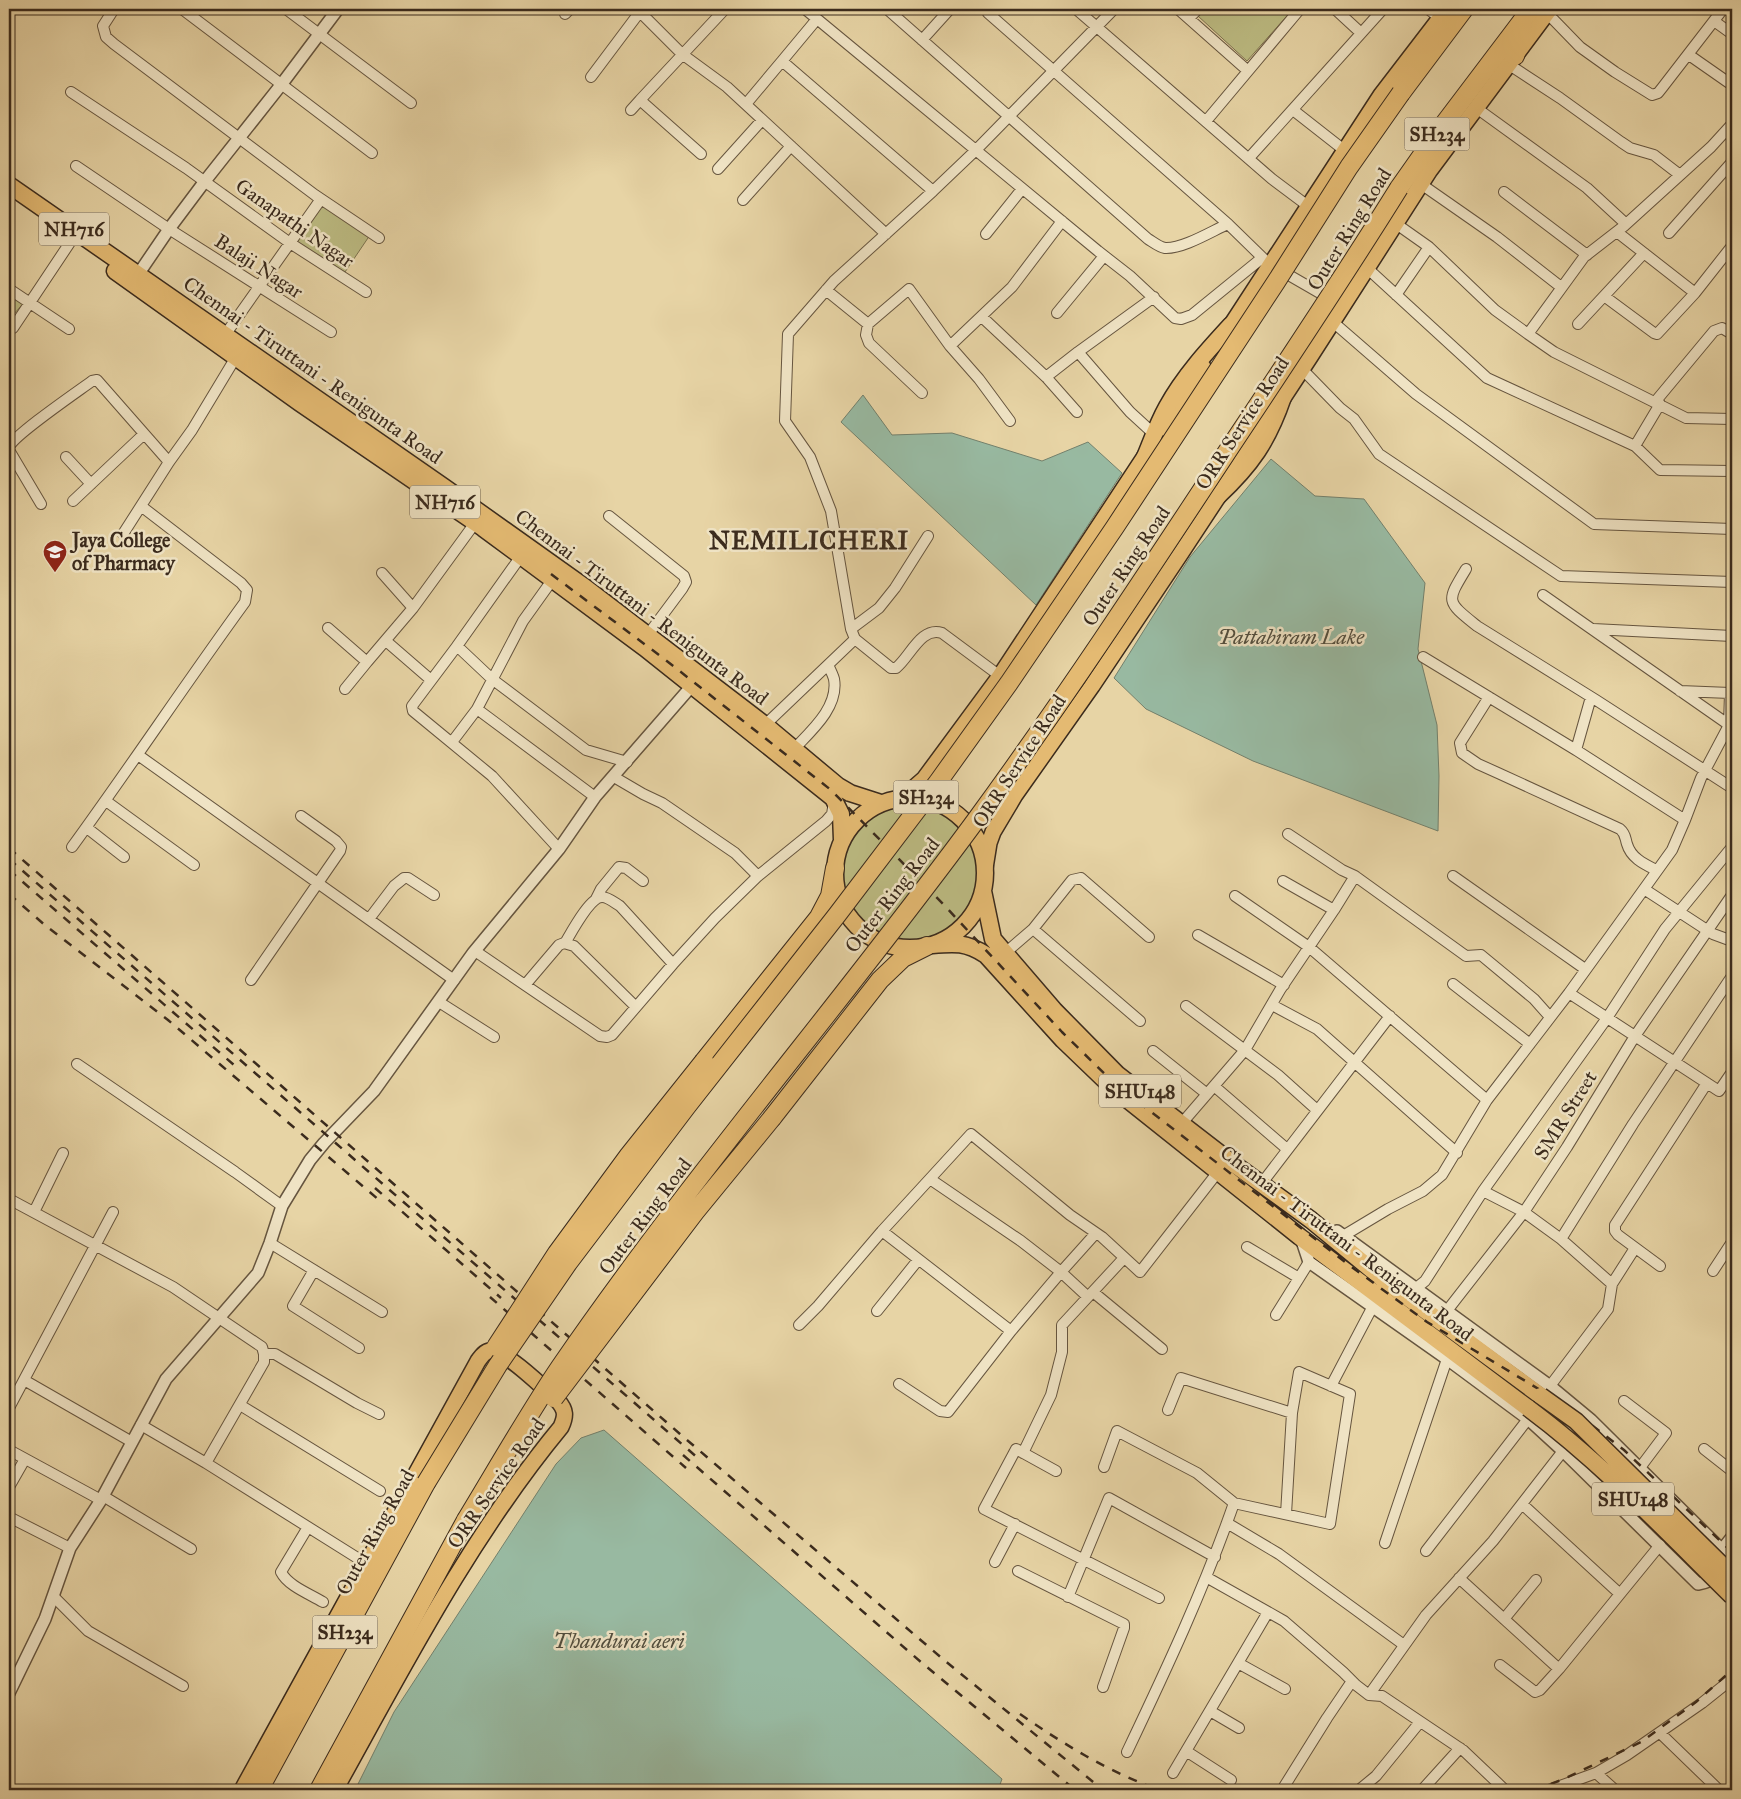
<svg xmlns="http://www.w3.org/2000/svg" width="1741" height="1799" font-family="'IM FELL Great Primer',serif">
	<rect width="100%" height="100%" fill="#e7d4a5"/>
	<filter id="stains"><feTurbulence type="fractalNoise" baseFrequency=".004" numOctaves="4"/><feColorMatrix values="0 0 0 0 .2 0 0 0 0 .09 0 0 0 0 .02 0 0 0 .5 -.17"/></filter>
	<radialGradient id="worn" r=".72"><stop offset=".6" stop-color="#630" stop-opacity="0"/><stop offset="1" stop-color="#630" stop-opacity=".3"/></radialGradient>
	<path fill="#bcbb82" stroke="#7c7350" d="M1204,9H1293L1247,61L1198,16Z
		M322,202L370,235L345,272L294,242Z
		M9,292L24,303L11,317L9,315Z
		M841 872a69 69 0 1 1 138 0a69 69 0 1 1-138 0Z"/>
	<path fill="#98b9a1" stroke="#73806c" d="M863,395L892,435L952,433L1042,461L1088,442L1122,473L1036,605L841,422Z
		M1271,459L1315,496L1364,499L1425,583L1418,649L1437,725L1439,776L1438,831L1253,761L1146,709L1114,678L1190,557Z
		M604,1430L1002,1779L998,1790H355L394,1712L556,1464L581,1438Z"/>
	<g fill="none" stroke-linecap="round" stroke-linejoin="round">
		<defs>
			<path id="minor" d="M114,9L103,26L106,37L114,44L315,195L379,238
				M182,9L372,153
				M286,9L411,103
				M805,9L1098,251L1130,276L1175,318L1181,319L1192,315L1262,258
				M887,9L1148,239C1153,242 1159,247 1165,248C1183,249 1212,231 1228,224
				M1076,9L1272,179L1308,206
				M1178,9L1248,71
				M1335,9L1361,33
				M1428,9L1440,18
				M640,12L682,54L727,87L886,234
				M988,13L1228,224L1267,262
				M1547,13L1580,47L1615,72L1652,95L1658,93L1662,88L1723,9
				M565,14L570,9
				M1189,18L1198,9
				M1714,21L1732,34
				M922,40L950,9
				M1689,55L1732,85
				M782,61L817,19
				M1508,64L1560,98L1621,142L1630,148L1654,155L1680,175
				M591,77L642,9
				M71,92L186,168L290,243L366,292
				M746,104L782,61L933,191
				M1475,107L1587,188L1626,224
				M631,110L640,100
				M1293,110L1344,150
				M1207,120L1300,9
				M1732,124L1711,147L1624,226L1584,257L1528,334L1554,352L1686,418L1732,419
				M701,154L640,100L725,9
				M1249,158L1383,9
				M76,166L169,229L331,332
				M718,169L762,120
				M1421,184L1497,237L1561,287
				M1504,192L1587,255
				M743,200L791,146
				M1395,223L1429,247L1495,310L1528,334
				M1617,232L1695,293
				M1669,233L1732,162
				M986,234L1022,189
				M1367,268L1487,378L1635,446L1660,470L1732,471
				M1280,270L1332,300
				M9,289L69,329
				M826,290L868,324L909,289L950,346L1012,287L1062,221
				M1396,295L1429,247
				M1604,296L1654,333L1657,334L1695,293L1732,246
				M1057,313L1104,256
				M982,317L1046,377L1078,352L1154,297
				M1333,322L1416,394L1594,524L1732,529
				M868,324L866,335L869,343L922,393
				M1578,324L1644,253
				M13,328L71,241
				M225,335L321,199
				M950,346L979,379L1010,421
				M1078,352L1130,412L1154,434
				M1302,369L1340,408L1354,419L1379,454L1561,576L1732,582
				M1046,377L1077,412
				M1655,402L1714,331L1722,328L1732,334
				M1635,446L1660,404
				M9,447C14,435 77,392 92,381L97,380L169,462
				M9,450L41,504
				M66,457L91,484
				M73,501L144,434
				M609,516L684,576L686,582L682,589L647,636
				M123,534L169,462L192,430L236,357
				M1466,569C1446,602 1446,601 1477,626L1596,700L1732,788
				M382,573L413,608
				M1543,595L1732,727
				M328,628L367,662L413,608L475,523
				M851,629L879,608L895,588L928,536
				M1593,629L1732,636
				M855,639L891,668H896C910,657 921,626 942,633L1000,676
				M386,641L431,680
				M457,646L521,556
				M1423,657L1576,750L1591,697
				M345,689L367,662
				M1489,697L1460,743L1462,753L1478,764L1498,773L1620,829C1626,834 1625,838 1627,844C1631,858 1644,864 1656,870
				M477,709L595,797
				M765,725L855,639L851,629L831,511L810,457L785,421L788,334L834,281L933,191L976,150L1114,9
				M452,742L477,709L523,621L553,579
				M794,749C811,731 839,707 834,679C833,675 830,669 828,665
				M1576,750L1685,820L1701,778L1729,725L1730,693L1680,691
				M138,755L454,980
				M106,801L194,865
				M87,828L124,857
				M1288,834L1342,870L1355,876
				M72,847C131,766 186,683 245,602L247,590L241,583L141,506
				M559,849L492,776L413,711L412,706L457,646L492,679L586,750L627,762
				M758,876L826,821L832,814L834,802
				M1453,876L1585,969
				M1283,881L1334,910
				M1644,889L1713,934L1732,941
				M1235,896L1309,947L1487,1100L1569,993L1644,889L1672,850L1685,820
				M596,899L601,889L619,867L626,868L643,881
				M369,919L394,886L404,878H408L434,895
				M1033,929L1072,880L1081,878L1149,937
				M1198,935L1284,985
				M565,943C571,933 590,897 602,897C608,897 615,903 620,906L673,964L715,918L758,876L735,853L662,803L643,794L614,777
				M475,951L600,1036L607,1037L612,1035L673,964
				M1004,954L1033,929L1140,1021
				M251,980L340,851L341,847L336,841L301,816
				M1453,984L1530,1044
				M525,985L559,945L564,943L574,946L636,1007
				M1569,993L1719,1091L1732,1072
				M439,1002L494,1037
				M1272,1005L1317,1029L1457,1153
				M1186,1006L1278,1075L1317,1110
				M1153,1051L1207,1094
				M77,1064L235,1172L282,1206
				M1214,1086L1287,1149
				M1182,1123L1245,1050L1280,990L1334,910L1355,876L1466,956L1481,955L1534,999L1550,1017
				M930,1179L1021,1241L1061,1272L1011,1331
				M1262,1183L1390,1016
				M1483,1191L1524,1212L1561,1239L1633,1124L1732,976
				M9,1199L173,1287L262,1347L264,1354V1362L206,1463L141,1425
				M34,1212L63,1153
				M882,1231L971,1134L1070,1215L1102,1237L1140,1272L1221,1168
				M1343,1236L1388,1209L1423,1191L1442,1175L1487,1100
				M1561,1239L1612,1284
				M270,1243L382,1312
				M1247,1247L1299,1278
				M1660,1266L1618,1235L1615,1231V1225L1707,1083
				M314,1270L293,1306L359,1348
				M1713,1271L1732,1242
				M1415,1289L1425,1281L1483,1191L1607,1018L1665,929L1732,847
				M1093,1292L1162,1349
				M1088,1297L1061,1272L1096,1233
				M877,1311L918,1260
				M1446,1312L1524,1212L1567,1147L1635,1036L1732,895
				M1276,1315L1309,1262
				M799,1325L818,1306L882,1231L1011,1331L948,1412L940,1411L899,1384
				M264,1354H275L357,1403L379,1414
				M24,1380L132,1442
				M1331,1386L1373,1306
				M1550,1386L1608,1309L1612,1284L1635,1248
				M1624,1401L1666,1433L1639,1469
				M240,1405L380,1491
				M9,1408L113,1212
				M1168,1410L1181,1378L1292,1413L1299,1372L1350,1394L1330,1524L1234,1503
				M1704,1449L1732,1471
				M9,1450L101,1500
				M1023,1453L1051,1395L1062,1352V1325L1124,1258
				M206,1463L367,1564
				M1104,1467L1117,1431L1197,1473L1234,1503C1204,1589 1166,1670 1127,1752
				M1056,1471L1016,1449L984,1509L1159,1598
				M9,1487L25,1459
				M103,1496L191,1549
				M1522,1504L1620,1594L1660,1545
				M1286,1514L1292,1413
				M9,1517L70,1548
				M1227,1523L1279,1554L1404,1645
				M308,1527L281,1572C288,1586 310,1594 323,1602
				M1385,1543L1447,1359
				M1426,1551L1528,1419
				M995,1562L1015,1524
				M1018,1571L1124,1624V1628L1103,1687
				M1206,1577L1284,1621L1343,1672L1356,1685L1369,1695L1382,1696L1464,1751L1505,1790
				M1459,1578L1559,1669L1620,1594
				M54,1597L88,1631L183,1686
				M1068,1597L1109,1498L1215,1557
				M1504,1619L1536,1580
				M1238,1663L1268,1612
				M1500,1665L1535,1692L1540,1690L1559,1669
				M1369,1695L1426,1615L1493,1541L1563,1451
				M1210,1711L1239,1728
				M1660,1733L1719,1790
				M1186,1751L1231,1780
				M1173,1773L1238,1663L1285,1689
				M1596,1773L1615,1790
				M1282,1790L1327,1718L1352,1681
				M1359,1790L1376,1776L1420,1722
				M1422,1790L1460,1748
				M1549,1790L1596,1773L1627,1755L1702,1703L1732,1679"/>
			<path id="tertiary" d="M135,279L169,229L205,181L281,85L338,9
				M1301,1238L1309,1262L1447,1359L1528,1419L1563,1451L1698,1584C1715,1581 1720,1575 1725,1558L1718,1546L1591,1420L1550,1386L1337,1231
				M1721,1551L1732,1537
				M9,1693L45,1619L70,1548L101,1500L166,1379L258,1273L270,1243L282,1206L310,1160L324,1143L374,1091L473,953L559,849L595,797L696,681"/>
			<path id="primary" d="M1224,336L1381,95L1447,9
				M1164,428L1203,367
				M897,799L909,792L924,779L1000,676L1151,447
				M985,868L989,843L993,832L1015,795L1092,686L1181,553L1310,357L1430,170L1550,9
				M242,1790L478,1361C481,1357 484,1352 489,1351C502,1347 547,1391 558,1401C566,1410 566,1416 561,1427C470,1537 404,1666 335,1790"/>
			<path id="trunk" d="M9,185L444,487L586,588L765,725L838,786L850,793L881,803
				M115,271L300,403L483,528L645,648L833,798L841,814L842,840
				M1145,457C1152,440 1158,423 1167,407C1184,376 1208,350 1231,325
				M1218,496C1251,465 1268,441 1283,397
				M835 873a75 75 0 1 1 150 0a75 75 0 1 1-150 0Z
				M983,891L993,939L1054,1010L1117,1074L1227,1159L1311,1220L1384,1280L1541,1396
				M932,945C955,943 966,942 986,955L1063,1040L1113,1088L1300,1237L1528,1408"/>
			<path id="motorway" d="M1515,56L1523,28
				M1401,93L1464,9
				M1399,188L1444,124L1531,9
				M704,1061L819,917L830,896L835,868
				M772,1118L880,980L903,958L927,946
				M259,1790L426,1483
				M319,1790L466,1520"/>
		</defs>
		<use href="#minor" stroke="#66553f" stroke-width="12"/>
		<use href="#tertiary" stroke="#66553f" stroke-width="14"/>
		<use href="#primary" stroke="#3b2b1d" stroke-width="18"/>
		<use href="#trunk" stroke="#3b2b1d" stroke-width="19"/>
		<use href="#motorway" stroke="#3b2b1d" stroke-width="20"/>
		<use href="#minor" stroke="#efe3c4" stroke-width="10"/>
		<use href="#tertiary" stroke="#efe3c4" stroke-width="11"/>
		<use href="#primary" stroke="#e4ba72" stroke-width="15"/>
		<use href="#trunk" stroke="#e4ba72" stroke-width="16"/>
		<use href="#motorway" stroke="#e4ba72" stroke-width="18"/>
		<path stroke="#3b2b1d" stroke-width="2.5" stroke-dasharray="9 9" stroke-linecap="butt" d="M551,574L663,658L831,790L944,905L1062,1032L1115,1084L1349,1265L1427,1322L1542,1391L1585,1420L1624,1450L1732,1552
			M9,848L680,1434L944,1660L1103,1790
			M9,859L699,1459
			M9,870L234,1065
			M9,894L46,926L168,1020L379,1200
			M375,1188L501,1298
			M490,1297L686,1468
			M683,1455L922,1663L1075,1790
			M1020,1714C1065,1745 1107,1771 1159,1790
			M1534,1790L1564,1779L1641,1742L1696,1702L1732,1670"/>
		<defs>
			<path id="trunk-bridge" d="M1541,1396L1576,1421L1732,1575
				M1528,1408C1602,1463 1666,1531 1732,1596"/>
			<path id="motorway-bridge" d="M496,1347L557,1253L629,1155L704,1061
				M554,1398L695,1212L772,1118
				M426,1483L498,1365L568,1263L687,1106L837,915L938,782L1009,683L1115,527L1276,282L1349,167L1401,93
				M466,1520C497,1469 527,1416 560,1367C690,1178 841,1004 976,820C1063,701 1144,578 1225,455C1284,366 1343,278 1399,188"/>
		</defs>
		<use href="#trunk-bridge" stroke="#3b2b1d" stroke-width="19" stroke-linecap="butt"/>
		<use href="#motorway-bridge" stroke="#3b2b1d" stroke-width="20" stroke-linecap="butt"/>
		<use href="#trunk-bridge" stroke="#e4ba72" stroke-width="16"/>
		<use href="#motorway-bridge" stroke="#e4ba72" stroke-width="18"/>
	</g>
	<defs>
		<symbol id="university-pin" viewBox="-11 -11 22 30"><path d="M0 17L-7.5 6A9.5 9.5 0 1 1 7.5 6Z" fill="#8f2418" stroke="#efe3c4"/><path d="M0-5L7-2L0 1L-7-2ZM-4 1L0 2.5L4 1V4Q0 6-4 4Z" fill="#fff"/></symbol>
	</defs>
	<g fill-rule="evenodd">
		<use href="#university-pin" x="41" y="538" width="28" height="38"/>
	</g>
	<g text-anchor="middle" dominant-baseline="central" stroke-width="5" stroke-linejoin="round" paint-order="stroke">
		<g fill="#efe3c4" stroke="#71624f" stroke-width="1">
			<rect x="1404.5" y="117.5" width="65" height="33" rx="4"/>
			<rect x="39" y="212.5" width="70" height="33" rx="4"/>
			<rect x="410" y="485.5" width="70" height="33" rx="4"/>
			<rect x="893.5" y="780.5" width="65" height="33" rx="4"/>
			<rect x="1099" y="1074.5" width="82" height="33" rx="4"/>
			<rect x="1592" y="1482.5" width="82" height="33" rx="4"/>
			<rect x="312.5" y="1615.5" width="65" height="33" rx="4"/>
		</g>
		<g font-size="19" font-weight="bold" fill="#3b2b1d">
			<text x="1437" y="134">SH234</text>
			<text x="74" y="229">NH716</text>
			<text x="445" y="502">NH716</text>
			<text x="926" y="797">SH234</text>
			<text x="1140" y="1091">SHU148</text>
			<text x="1633" y="1499">SHU148</text>
			<text x="345" y="1632">SH234</text>
		</g>
		<g font-size="20" fill="#3b2b1d" stroke="#efe3c4">
			<text transform="translate(295 223) rotate(35)">Ganapathi Nagar</text>
			<text transform="translate(1349 229) rotate(-58)">Outer Ring Road</text>
			<text transform="translate(259 266) rotate(33)">Balaji Nagar</text>
			<text transform="translate(313 370) rotate(35)">Chennai - Tiruttani - Renigunta Road</text>
			<text transform="translate(1242 423) rotate(-57)">ORR Service Road</text>
			<text transform="translate(1126 566) rotate(-56)">Outer Ring Road</text>
			<text transform="translate(642 607) rotate(37)">Chennai - Tiruttani - Renigunta Road</text>
			<text transform="translate(1019 761) rotate(-57)">ORR Service Road</text>
			<text transform="translate(892 895) rotate(-52)">Outer Ring Road</text>
			<text transform="translate(1565 1115) rotate(-58)">SMR Street</text>
			<text transform="translate(645 1216) rotate(-53)">Outer Ring Road</text>
			<text transform="translate(1347 1243) rotate(37)">Chennai - Tiruttani - Renigunta Road</text>
			<text transform="translate(496 1483) rotate(-55)">ORR Service Road</text>
			<text transform="translate(375 1532) rotate(-61)">Outer Ring Road</text>
		</g>
		<g font-size="20" font-weight="bold" fill="#3b2b1d" stroke="#efe3c4" text-anchor="start">
			<text x="72" y="540">Jaya College<tspan x="72" dy="23">of Pharmacy</tspan></text>
		</g>
		<g font-size="21" font-style="italic" fill="#524e3e" stroke="#efe3c4">
			<text x="1291" y="637">Pattabiram Lake</text>
			<text x="619" y="1641">Thandurai aeri</text>
		</g>
		<g font-size="25" font-weight="bold" letter-spacing="1" fill="#3b2b1d" stroke="#efe3c4">
			<text x="809" y="540">NEMILICHERI</text>
		</g>
	</g>
	<rect width="1741" height="1799" fill="none" stroke="#e7d4a5" stroke-width="30"/>
	<rect x="10" y="10" width="1721" height="1779" fill="none" stroke="#3b2b1d" stroke-width="2.5"/>
	<rect x="15" y="15" width="1711" height="1769" fill="none" stroke="#3b2b1d"/>
	<rect width="100%" height="100%" filter="url(#stains)"/>
	<rect width="100%" height="100%" fill="url(#worn)"/>
</svg>
